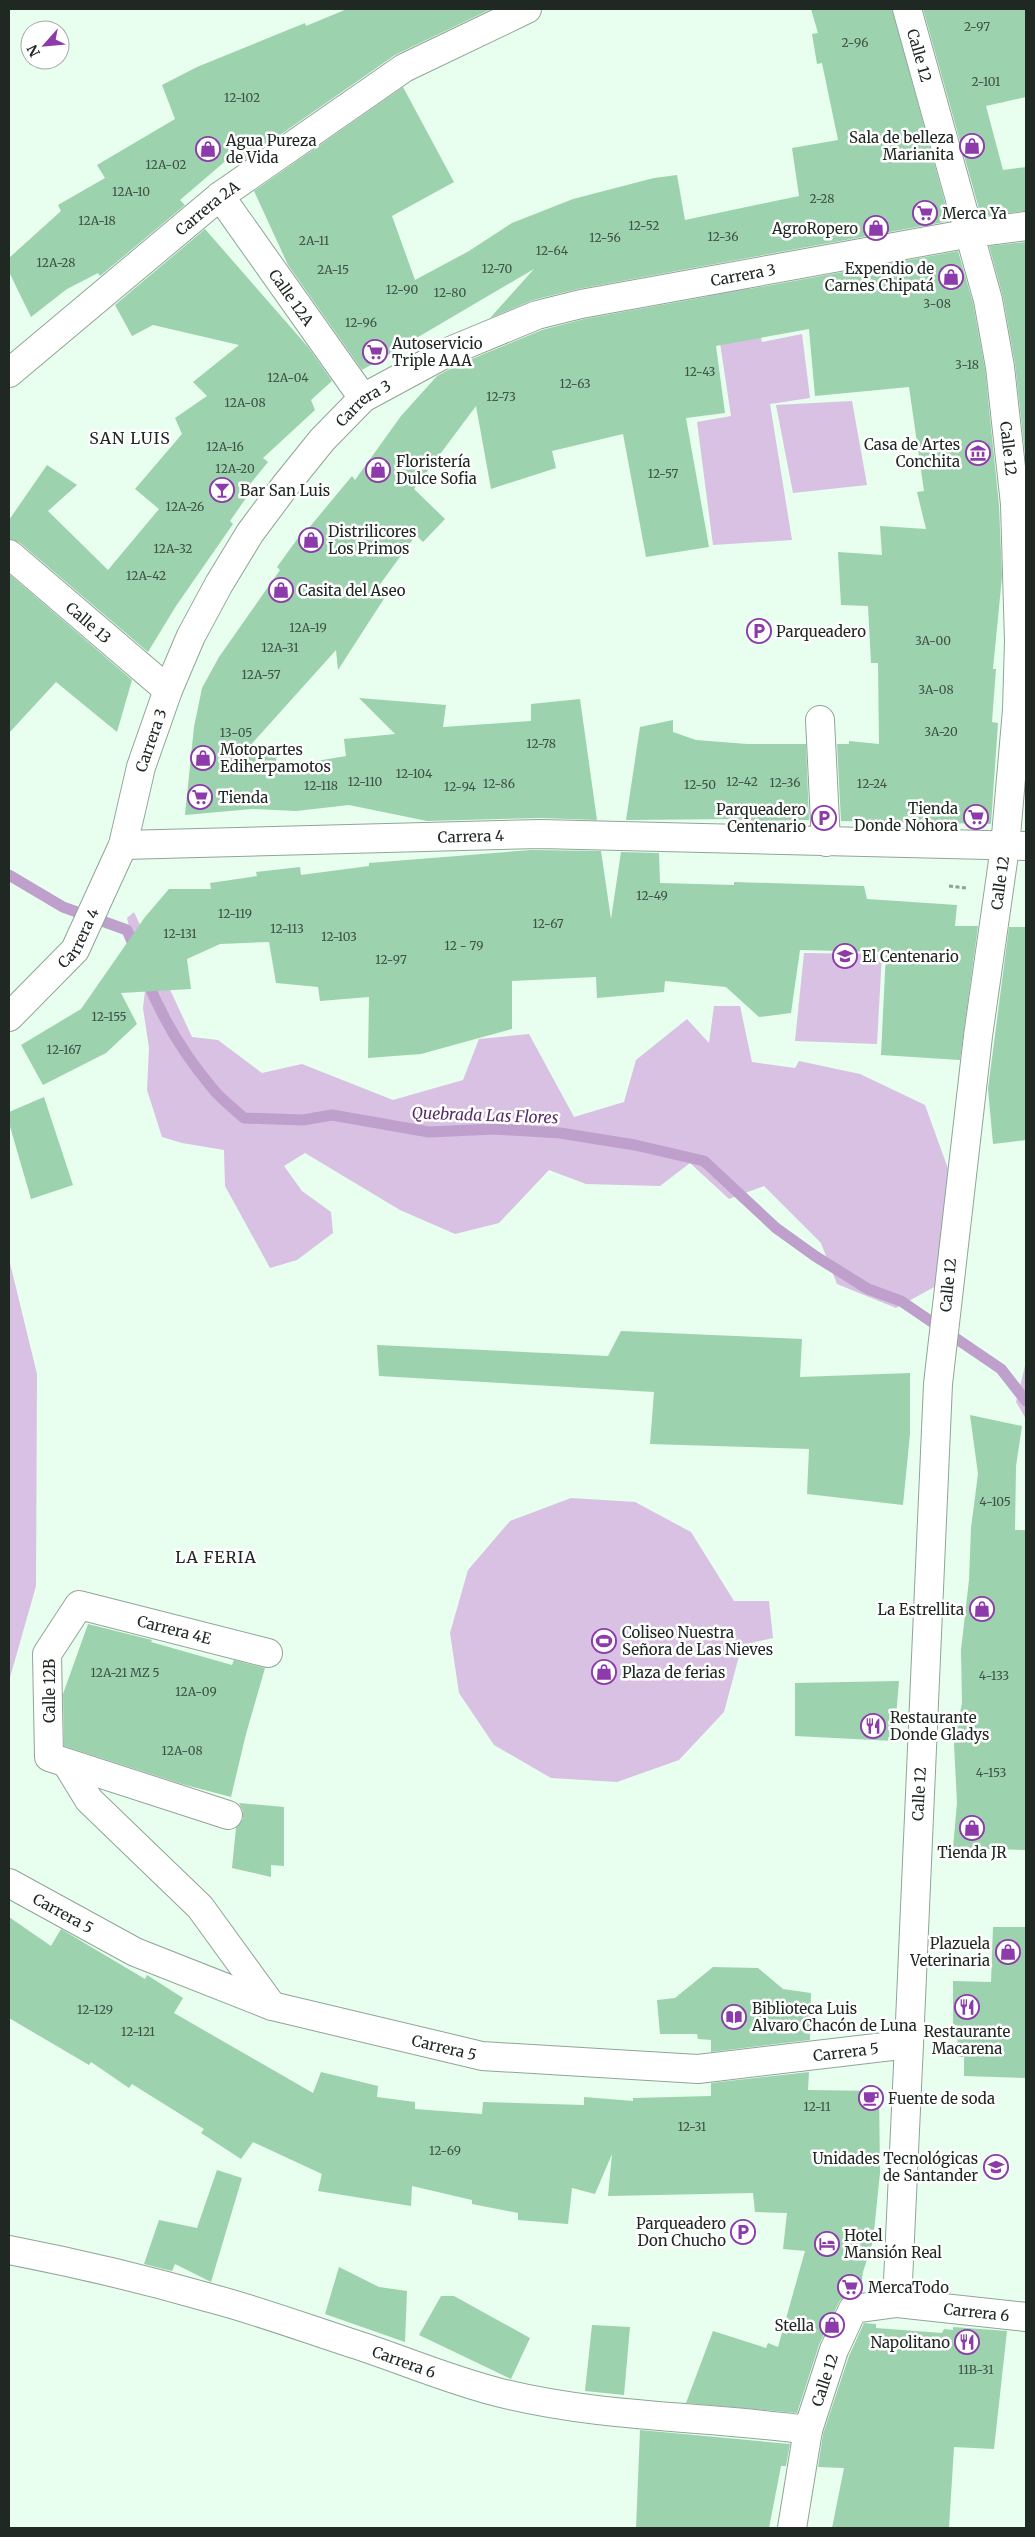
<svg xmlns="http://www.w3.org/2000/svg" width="1035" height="2537" font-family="Merriweather,serif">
	<rect width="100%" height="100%" fill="#e8feee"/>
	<path fill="#d9c1e3" d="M749,288L762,342L802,334L810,398L770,404L792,540L713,545L697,422L731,416L717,323H710L707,295Z
		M852,401L867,485L793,493L776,405Z
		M134,912L192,1037L218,1040L262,1073L302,1064L393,1100L463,1080L479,1039L529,1034L574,1117L624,1102L636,1060L687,1019L709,1043L714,1006H740L752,1062L795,1068L799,1061L860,1074L925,1105L951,1177L936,1286L896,1308L837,1284L821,1243L764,1186L729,1199L690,1163L660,1186L586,1184L549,1170L499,1223L455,1234L400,1210L305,1153L284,1166L302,1191L331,1212L333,1233L297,1260L270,1268L225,1186L224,1150L182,1143L162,1137L147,1090L149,1048L143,1008L145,991L127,918Z
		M804,953L882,954L877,1044L795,1041Z
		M9,1259L37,1374L36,1586L9,1681Z
		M1025,1366H1026V1419L1016,1402Z
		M571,1498L635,1502L691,1532L734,1601H769L773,1638L742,1645L724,1712L679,1760L617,1782L551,1778L494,1745L459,1693L450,1633L468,1570L510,1521Z"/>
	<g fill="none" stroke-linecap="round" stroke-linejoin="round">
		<path stroke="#bf9fcc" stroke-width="11" d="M9,875L63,907L127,930L136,951
			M146,978C162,1018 185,1056 213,1089C222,1100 234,1109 244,1118L303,1120L332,1115L429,1132L494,1129L560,1133L635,1145L704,1161L776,1228L815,1256L868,1289L901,1301L1001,1369L1026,1401"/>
	</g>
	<path fill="#9dd2ae" d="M347,9H491L395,55L241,162L236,152L180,200L185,205L100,276L98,273L67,289L31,317L9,272V258L61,211L58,205L105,178L97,165L175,119L162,85L197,67L305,23L306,26Z
		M811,9H892L950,221L578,289L533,300L490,318L534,269L362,370L288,265L254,191L403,87L454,182L392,216L415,280L469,251L512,223L573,199L654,178L677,175L685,220L799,196L792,148L838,140L822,63L817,64L812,34L818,33Z
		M923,9H1026V97L986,106L1003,170L1026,167V211L981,216Z
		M205,229L308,347L332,381L311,400L315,410L263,458L268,462L247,488L251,491L230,521L233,524L176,606L148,652L19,542L9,539V520L47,465L77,485L48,511L108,570L159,509L135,489L182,434L175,418L207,396L193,382L239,345L153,325L132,336L115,305Z
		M1026,242V463L1015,364L1003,297L989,246Z
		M958,251L973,303L985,369L999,505L1002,577L993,669H996L992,722L998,723L991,824L841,821L837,744H849V741L879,744L878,663H871L868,606L841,605L838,552L882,555L880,526L926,529L917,492L924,491L909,387L815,396L809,329L716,346L725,413L686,418L709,547L646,557L623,434L552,451L556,468L491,489L476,406L414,489L445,519L423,542L416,535L378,587L387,594L338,670L336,650L247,749L278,746L275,768L346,756L344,739L395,734L359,698L446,705L443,727L531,721V704L580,699L597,820L540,818L427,821L349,805L296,811L252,809L185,815L194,727L202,688L219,657L280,570L277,567L306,527L308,529L352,476L355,480L401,416L437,376L457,365L542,330L584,319Z
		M9,574L132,680L117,732L56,682L9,733Z
		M673,720V732L696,740L747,744H806L809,820L762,821V823L736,819L626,820L640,727Z
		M531,850L601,851L611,919L621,852L659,853L660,883L734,885V882L864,886L867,899L957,905L955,926H978L960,1060L881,1055L886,952L800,950L791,1013L759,1017L726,987L665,981L664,992L597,998L596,977L512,981V1029L421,1054L368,1058L369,997L320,1001L318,987L276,983L269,942L220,944L187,959L191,989L121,993L137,1024L106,1053L43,1085L21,1045L81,1009L145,917L169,889H211L210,883L257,876L256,872L300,867L301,875L369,866V863Z
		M1009,927H1026V1140L993,1144L988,1089Z
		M44,1097L73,1185L31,1199L9,1123V1112Z
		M621,1331L802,1339L800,1377L910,1373V1434L903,1505L807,1494L809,1449L650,1444L654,1392L379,1376L377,1345L608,1356Z
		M970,1415L1022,1426L1016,1466L1015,1530H1026V1850L953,1848L957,1803L954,1744L962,1703L961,1650L969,1580L971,1528L978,1474Z
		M88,1624L152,1640L151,1642L232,1665L234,1660L265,1668L246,1734L231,1797L182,1784L64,1746L63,1694Z
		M899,1681L894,1741L795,1736V1683Z
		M239,1803L284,1807V1866L271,1865V1877L232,1868L236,1828L243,1819V1811Z
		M9,1917L51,1946L61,1929L145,1979L147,1975L183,1998L174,2013L313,2093L321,2072L378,2086L377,2097L415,2102V2109L482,2114L483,2102L584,2105V2097L633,2101V2098L711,2096V2083L809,2072L808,2090L879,2091L880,2173L873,2241L863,2272L860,2292L844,2296L839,2302L819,2345L797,2413L686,2403L713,2331L766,2348L768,2343L778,2347L805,2251L783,2249L787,2213L755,2212L753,2193L608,2196L612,2154L595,2194L572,2188L568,2224L518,2220V2213L472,2204V2200L412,2186L411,2206L318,2191L322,2174L253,2142L241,2159L201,2133L204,2129L132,2084L129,2088L91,2062L89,2065L9,2018Z
		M993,1927H1026V2078L964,2076V2057H958L957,2025L953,2026V1981L991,1982Z
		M713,1967L758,1968L783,1989L811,1993L810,2040L711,2052V2040L698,2039L697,2034H660L657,2000L675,1998Z
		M217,2170L242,2178L211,2282L175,2264L172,2271L144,2264L159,2220L197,2228Z
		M339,2267L379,2287L407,2291L405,2342L325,2314Z
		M441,2296H454L530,2338L511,2379L419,2335Z
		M864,2323L876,2324V2328L942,2333L944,2329L953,2330V2327L1007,2331L994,2449L954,2447L949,2528H832L844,2468L818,2467L823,2434L849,2356Z
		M592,2325L630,2327L624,2395L585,2391Z
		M640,2430L790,2444L786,2466H781L769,2528H636Z"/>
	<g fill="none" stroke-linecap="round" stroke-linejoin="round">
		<defs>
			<g id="minor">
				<path id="s1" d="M907,9L988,300L1000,367L1015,504L1019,641L1017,710L1005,847L978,1036L938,1384L909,2044"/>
				<path id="s2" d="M220,196L363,398"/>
				<path id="s3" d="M9,373L220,196L404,68L527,9"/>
				<path id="s4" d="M9,554L168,690"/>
				<path d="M820,720L826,842"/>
				<path id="s5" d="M123,845L540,834L1026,846"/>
				<path id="s6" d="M9,1017L75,950L123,845L141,767L168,690L191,636L219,584L250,533L285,486L322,440L363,398L450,351L537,315L581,304L971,233L1026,226"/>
				<path d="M67,1764L89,1800L200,1907L272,2006"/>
				<path id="s7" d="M228,1815L49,1757L47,1654L79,1605L268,1653"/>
				<path id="s8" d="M9,2250C76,2263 144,2279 210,2298C256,2310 302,2327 348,2342C399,2358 448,2380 501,2393C601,2418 706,2416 808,2430"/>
				<path id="s9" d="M792,2528L808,2430L834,2350L853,2309L897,2303"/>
			</g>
			<g id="major">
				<path id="s10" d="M9,1883L135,1952L272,2006L482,2056L698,2069L909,2044L897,2303L1026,2317"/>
			</g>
		</defs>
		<use href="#minor" stroke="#90a596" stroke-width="30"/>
		<use href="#major" stroke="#90a596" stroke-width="30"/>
		<path stroke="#90a095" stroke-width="3" stroke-dasharray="4 2.5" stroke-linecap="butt" d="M949,886L966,888"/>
		<use href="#minor" stroke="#fff" stroke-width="28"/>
		<use href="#major" stroke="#fff" stroke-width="28"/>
	</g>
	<defs>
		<symbol id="shop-ring" viewBox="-11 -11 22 22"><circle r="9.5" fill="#fff" stroke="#8d3baa" stroke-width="1.5"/><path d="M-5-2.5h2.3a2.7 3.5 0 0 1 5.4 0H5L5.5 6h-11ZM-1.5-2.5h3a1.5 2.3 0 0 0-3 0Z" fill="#8d3baa"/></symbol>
		<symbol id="supermarket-ring" viewBox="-11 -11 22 22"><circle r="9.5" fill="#fff" stroke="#8d3baa" stroke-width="1.5"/><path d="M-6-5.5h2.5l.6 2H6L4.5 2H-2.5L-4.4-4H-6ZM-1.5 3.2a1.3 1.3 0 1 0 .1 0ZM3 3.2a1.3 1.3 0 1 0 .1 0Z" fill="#8d3baa"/></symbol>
		<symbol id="museum-ring" viewBox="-11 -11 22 22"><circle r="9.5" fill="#fff" stroke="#8d3baa" stroke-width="1.5"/><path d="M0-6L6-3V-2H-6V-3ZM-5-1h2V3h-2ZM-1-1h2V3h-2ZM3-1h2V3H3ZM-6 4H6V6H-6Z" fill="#8d3baa"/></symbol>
		<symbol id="bar-ring" viewBox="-11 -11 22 22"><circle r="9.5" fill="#fff" stroke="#8d3baa" stroke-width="1.5"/><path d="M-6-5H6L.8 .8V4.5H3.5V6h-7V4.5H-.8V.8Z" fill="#8d3baa"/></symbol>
		<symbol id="parking-ring" viewBox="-11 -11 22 22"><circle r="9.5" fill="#fff" stroke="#8d3baa" stroke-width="1.5"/><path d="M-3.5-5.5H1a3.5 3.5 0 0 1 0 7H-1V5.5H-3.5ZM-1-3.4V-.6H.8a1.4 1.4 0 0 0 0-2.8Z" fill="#8d3baa"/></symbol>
		<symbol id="school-ring" viewBox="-11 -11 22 22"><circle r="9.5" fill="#fff" stroke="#8d3baa" stroke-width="1.5"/><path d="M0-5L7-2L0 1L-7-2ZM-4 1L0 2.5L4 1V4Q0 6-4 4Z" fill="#8d3baa"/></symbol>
		<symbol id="stadium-ring" viewBox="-11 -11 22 22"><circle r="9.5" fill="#fff" stroke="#8d3baa" stroke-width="1.5"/><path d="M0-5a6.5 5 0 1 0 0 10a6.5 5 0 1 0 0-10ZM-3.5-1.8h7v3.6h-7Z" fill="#8d3baa"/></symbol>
		<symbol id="restaurant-ring" viewBox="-11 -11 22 22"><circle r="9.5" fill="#fff" stroke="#8d3baa" stroke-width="1.5"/><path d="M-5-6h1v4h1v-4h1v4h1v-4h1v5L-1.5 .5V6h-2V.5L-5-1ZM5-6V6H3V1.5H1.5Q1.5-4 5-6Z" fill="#8d3baa"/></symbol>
		<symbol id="library-ring" viewBox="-11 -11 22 22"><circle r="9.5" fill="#fff" stroke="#8d3baa" stroke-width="1.5"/><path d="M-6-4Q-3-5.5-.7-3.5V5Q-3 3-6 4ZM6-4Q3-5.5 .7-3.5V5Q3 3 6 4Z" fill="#8d3baa"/></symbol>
		<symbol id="cafe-ring" viewBox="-11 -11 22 22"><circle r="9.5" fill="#fff" stroke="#8d3baa" stroke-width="1.5"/><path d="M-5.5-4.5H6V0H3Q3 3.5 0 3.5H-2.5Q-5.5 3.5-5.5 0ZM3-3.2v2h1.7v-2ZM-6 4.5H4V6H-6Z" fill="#8d3baa"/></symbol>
		<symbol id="university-ring" viewBox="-11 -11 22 22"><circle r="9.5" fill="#fff" stroke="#8d3baa" stroke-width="1.5"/><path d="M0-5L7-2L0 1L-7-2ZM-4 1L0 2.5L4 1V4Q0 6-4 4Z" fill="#8d3baa"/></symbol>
		<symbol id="hotel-ring" viewBox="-11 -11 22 22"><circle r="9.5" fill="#fff" stroke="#8d3baa" stroke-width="1.5"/><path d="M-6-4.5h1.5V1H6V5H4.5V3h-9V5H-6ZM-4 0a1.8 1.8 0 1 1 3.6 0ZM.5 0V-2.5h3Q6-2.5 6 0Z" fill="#8d3baa"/></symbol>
	</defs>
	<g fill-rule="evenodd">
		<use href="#shop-ring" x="958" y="132" width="28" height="28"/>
		<use href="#shop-ring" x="194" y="135" width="28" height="28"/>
		<use href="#supermarket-ring" x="911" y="199" width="28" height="28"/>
		<use href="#shop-ring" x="862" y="214" width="28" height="28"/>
		<use href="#shop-ring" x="937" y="263" width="28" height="28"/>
		<use href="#supermarket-ring" x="361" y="338" width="28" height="28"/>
		<use href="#museum-ring" x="964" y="439" width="28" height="28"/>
		<use href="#shop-ring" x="364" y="456" width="28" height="28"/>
		<use href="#bar-ring" x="208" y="476" width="28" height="28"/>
		<use href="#shop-ring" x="297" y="526" width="28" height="28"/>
		<use href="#shop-ring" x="267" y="576" width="28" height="28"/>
		<use href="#parking-ring" x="745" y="617" width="28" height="28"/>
		<use href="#shop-ring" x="189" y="744" width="28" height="28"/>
		<use href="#supermarket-ring" x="186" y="783" width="28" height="28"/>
		<use href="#supermarket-ring" x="962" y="803" width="28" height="28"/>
		<use href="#parking-ring" x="810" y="804" width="28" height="28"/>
		<use href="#school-ring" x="831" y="942" width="28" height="28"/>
		<use href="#shop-ring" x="968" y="1595" width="28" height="28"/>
		<use href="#stadium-ring" x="590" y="1627" width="28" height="28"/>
		<use href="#shop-ring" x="590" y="1658" width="28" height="28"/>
		<use href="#restaurant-ring" x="859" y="1712" width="28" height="28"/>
		<use href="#shop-ring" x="958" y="1814" width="28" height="28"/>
		<use href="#shop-ring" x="994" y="1938" width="28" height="28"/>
		<use href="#restaurant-ring" x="953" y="1993" width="28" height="28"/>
		<use href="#library-ring" x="720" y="2003" width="28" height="28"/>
		<use href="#cafe-ring" x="857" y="2084" width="28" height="28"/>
		<use href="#university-ring" x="982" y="2153" width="28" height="28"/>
		<use href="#parking-ring" x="729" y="2218" width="28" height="28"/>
		<use href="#hotel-ring" x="813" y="2230" width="28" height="28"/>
		<use href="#supermarket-ring" x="836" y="2273" width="28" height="28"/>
		<use href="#shop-ring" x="818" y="2311" width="28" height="28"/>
		<use href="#restaurant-ring" x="953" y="2328" width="28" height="28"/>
	</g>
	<g text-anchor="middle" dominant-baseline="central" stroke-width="5" stroke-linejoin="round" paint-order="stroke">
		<g font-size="12" fill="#3f5246">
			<text x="977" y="26">2-97</text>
			<text x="855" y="42">2-96</text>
			<text x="986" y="81">2-101</text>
			<text x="242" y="97">12-102</text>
			<text x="166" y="164">12A-02</text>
			<text x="131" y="191">12A-10</text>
			<text x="822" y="198">2-28</text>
			<text x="97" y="220">12A-18</text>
			<text x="644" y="225">12-52</text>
			<text x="723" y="236">12-36</text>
			<text x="605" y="237">12-56</text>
			<text x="314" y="240">2A-11</text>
			<text x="552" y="250">12-64</text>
			<text x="56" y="262">12A-28</text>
			<text x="497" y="268">12-70</text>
			<text x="333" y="269">2A-15</text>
			<text x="402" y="289">12-90</text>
			<text x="450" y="292">12-80</text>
			<text x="937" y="303">3-08</text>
			<text x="361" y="322">12-96</text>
			<text x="967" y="364">3-18</text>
			<text x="700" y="371">12-43</text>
			<text x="288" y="377">12A-04</text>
			<text x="575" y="383">12-63</text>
			<text x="501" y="396">12-73</text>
			<text x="245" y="402">12A-08</text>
			<text x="225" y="446">12A-16</text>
			<text x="235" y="468">12A-20</text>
			<text x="663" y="473">12-57</text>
			<text x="185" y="506">12A-26</text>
			<text x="173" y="548">12A-32</text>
			<text x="146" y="575">12A-42</text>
			<text x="308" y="627">12A-19</text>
			<text x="933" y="640">3A-00</text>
			<text x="280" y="647">12A-31</text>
			<text x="261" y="674">12A-57</text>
			<text x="936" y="689">3A-08</text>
			<text x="941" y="731">3A-20</text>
			<text x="236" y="732">13-05</text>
			<text x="541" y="743">12-78</text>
			<text x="414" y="773">12-104</text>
			<text x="365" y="781">12-110</text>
			<text x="742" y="781">12-42</text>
			<text x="785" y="782">12-36</text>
			<text x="499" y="783">12-86</text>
			<text x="872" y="783">12-24</text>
			<text x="700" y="784">12-50</text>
			<text x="321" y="785">12-118</text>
			<text x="460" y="786">12-94</text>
			<text x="652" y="895">12-49</text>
			<text x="235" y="913">12-119</text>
			<text x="548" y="923">12-67</text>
			<text x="287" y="928">12-113</text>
			<text x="180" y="933">12-131</text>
			<text x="339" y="936">12-103</text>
			<text x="464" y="945">12 - 79</text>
			<text x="391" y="959">12-97</text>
			<text x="109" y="1016">12-155</text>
			<text x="64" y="1049">12-167</text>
			<text x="995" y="1501">4-105</text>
			<text x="125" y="1672">12A-21 MZ 5</text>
			<text x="994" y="1675">4-133</text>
			<text x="196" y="1691">12A-09</text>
			<text x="182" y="1750">12A-08</text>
			<text x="991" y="1772">4-153</text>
			<text x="95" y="2009">12-129</text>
			<text x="138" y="2031">12-121</text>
			<text x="817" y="2106">12-11</text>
			<text x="692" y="2126">12-31</text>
			<text x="445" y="2150">12-69</text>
			<text x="976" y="2369">11B-31</text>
		</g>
		<g font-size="15" fill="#202823" stroke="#fff">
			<text stroke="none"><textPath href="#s1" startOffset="48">Calle 12</textPath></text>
			<text stroke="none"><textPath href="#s3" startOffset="258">Carrera 2A</textPath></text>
			<text stroke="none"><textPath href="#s6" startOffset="1128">Carrera 3</textPath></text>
			<text stroke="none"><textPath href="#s2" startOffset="124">Calle 12A</textPath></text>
			<text stroke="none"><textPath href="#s6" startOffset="722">Carrera 3</textPath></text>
			<text stroke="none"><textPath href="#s1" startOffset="452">Calle 12</textPath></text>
			<text stroke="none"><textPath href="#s4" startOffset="105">Calle 13</textPath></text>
			<text stroke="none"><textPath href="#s6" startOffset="318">Carrera 3</textPath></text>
			<text stroke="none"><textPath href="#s5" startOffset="348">Carrera 4</textPath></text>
			<text transform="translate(1000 883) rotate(-82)">Calle 12</text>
			<text stroke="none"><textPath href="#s6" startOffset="106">Carrera 4</textPath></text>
			<text transform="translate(948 1285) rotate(-84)">Calle 12</text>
			<text stroke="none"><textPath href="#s7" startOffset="448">Carrera 4E</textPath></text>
			<text transform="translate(49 1691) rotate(-90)">Calle 12B</text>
			<text transform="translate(919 1794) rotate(-87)">Calle 12</text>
			<text stroke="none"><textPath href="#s10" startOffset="62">Carrera 5</textPath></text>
			<text stroke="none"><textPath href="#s10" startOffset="468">Carrera 5</textPath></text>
			<text stroke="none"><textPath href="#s10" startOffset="872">Carrera 5</textPath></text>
			<text stroke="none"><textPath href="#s10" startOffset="1275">Carrera 6</textPath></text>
			<text stroke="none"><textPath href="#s8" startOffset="411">Carrera 6</textPath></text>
			<text stroke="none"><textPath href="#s9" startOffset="152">Calle 12</textPath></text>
		</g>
		<g font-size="15" fill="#202823" stroke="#fff" text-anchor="start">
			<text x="954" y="137" text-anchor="end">Sala de belleza<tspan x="954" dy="17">Marianita</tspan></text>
			<text x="226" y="140">Agua Pureza<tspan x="226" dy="17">de Vida</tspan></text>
			<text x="942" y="213">Merca Ya</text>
			<text x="858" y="228" text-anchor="end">AgroRopero</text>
			<text x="934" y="268" text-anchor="end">Expendio de<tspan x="934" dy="17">Carnes Chipatá</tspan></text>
			<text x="392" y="343">Autoservicio<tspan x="392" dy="17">Triple AAA</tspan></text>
			<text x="960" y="444" text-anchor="end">Casa de Artes<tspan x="960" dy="17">Conchita</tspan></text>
			<text x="396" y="461">Floristería<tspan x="396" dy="17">Dulce Sofia</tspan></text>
			<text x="240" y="490">Bar San Luis</text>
			<text x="328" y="531">Distrilicores<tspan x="328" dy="17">Los Primos</tspan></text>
			<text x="298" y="590">Casita del Aseo</text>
			<text x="776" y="631">Parqueadero</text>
			<text x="220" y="749">Motopartes<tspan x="220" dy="17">Ediherpamotos</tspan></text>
			<text x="218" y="797">Tienda</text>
			<text x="958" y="808" text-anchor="end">Tienda<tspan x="958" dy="17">Donde Nohora</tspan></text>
			<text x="806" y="809" text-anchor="end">Parqueadero<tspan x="806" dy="17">Centenario</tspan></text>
			<text x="862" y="956">El Centenario</text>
			<text x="964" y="1609" text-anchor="end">La Estrellita</text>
			<text x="622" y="1632">Coliseo Nuestra<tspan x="622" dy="17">Señora de Las Nieves</tspan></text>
			<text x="622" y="1672">Plaza de ferias</text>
			<text x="890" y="1717">Restaurante<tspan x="890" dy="17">Donde Gladys</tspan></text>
			<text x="972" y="1852" text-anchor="middle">Tienda JR</text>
			<text x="990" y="1943" text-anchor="end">Plazuela<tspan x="990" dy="17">Veterinaria</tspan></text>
			<text x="752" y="2008">Biblioteca Luis<tspan x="752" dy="17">Alvaro Chacón de Luna</tspan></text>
			<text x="967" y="2031" text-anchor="middle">Restaurante<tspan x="967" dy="17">Macarena</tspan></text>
			<text x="888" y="2098">Fuente de soda</text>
			<text x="978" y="2158" text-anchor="end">Unidades Tecnológicas<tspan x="978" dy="17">de Santander</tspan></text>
			<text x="726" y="2223" text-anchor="end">Parqueadero<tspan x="726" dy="17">Don Chucho</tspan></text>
			<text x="844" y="2235">Hotel<tspan x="844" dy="17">Mansión Real</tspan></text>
			<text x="868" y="2287">MercaTodo</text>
			<text x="814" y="2325" text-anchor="end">Stella</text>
			<text x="950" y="2342" text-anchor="end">Napolitano</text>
		</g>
		<g font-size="16" letter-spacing="1" fill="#202823" stroke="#fff">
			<text x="130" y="438">SAN LUIS</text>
			<text x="216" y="1557">LA FERIA</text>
		</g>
		<g font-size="16" font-style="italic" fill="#562d66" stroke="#fff">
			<text transform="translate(485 1115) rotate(2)">Quebrada Las Flores</text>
		</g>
	</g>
	<rect width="1035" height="2537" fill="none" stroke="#202823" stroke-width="20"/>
	<g transform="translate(45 45) rotate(243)"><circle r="24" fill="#ffffff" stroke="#a6a9a7"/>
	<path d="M0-4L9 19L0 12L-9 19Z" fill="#8d3baa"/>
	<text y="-8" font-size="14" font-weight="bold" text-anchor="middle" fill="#202823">N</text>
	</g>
</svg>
